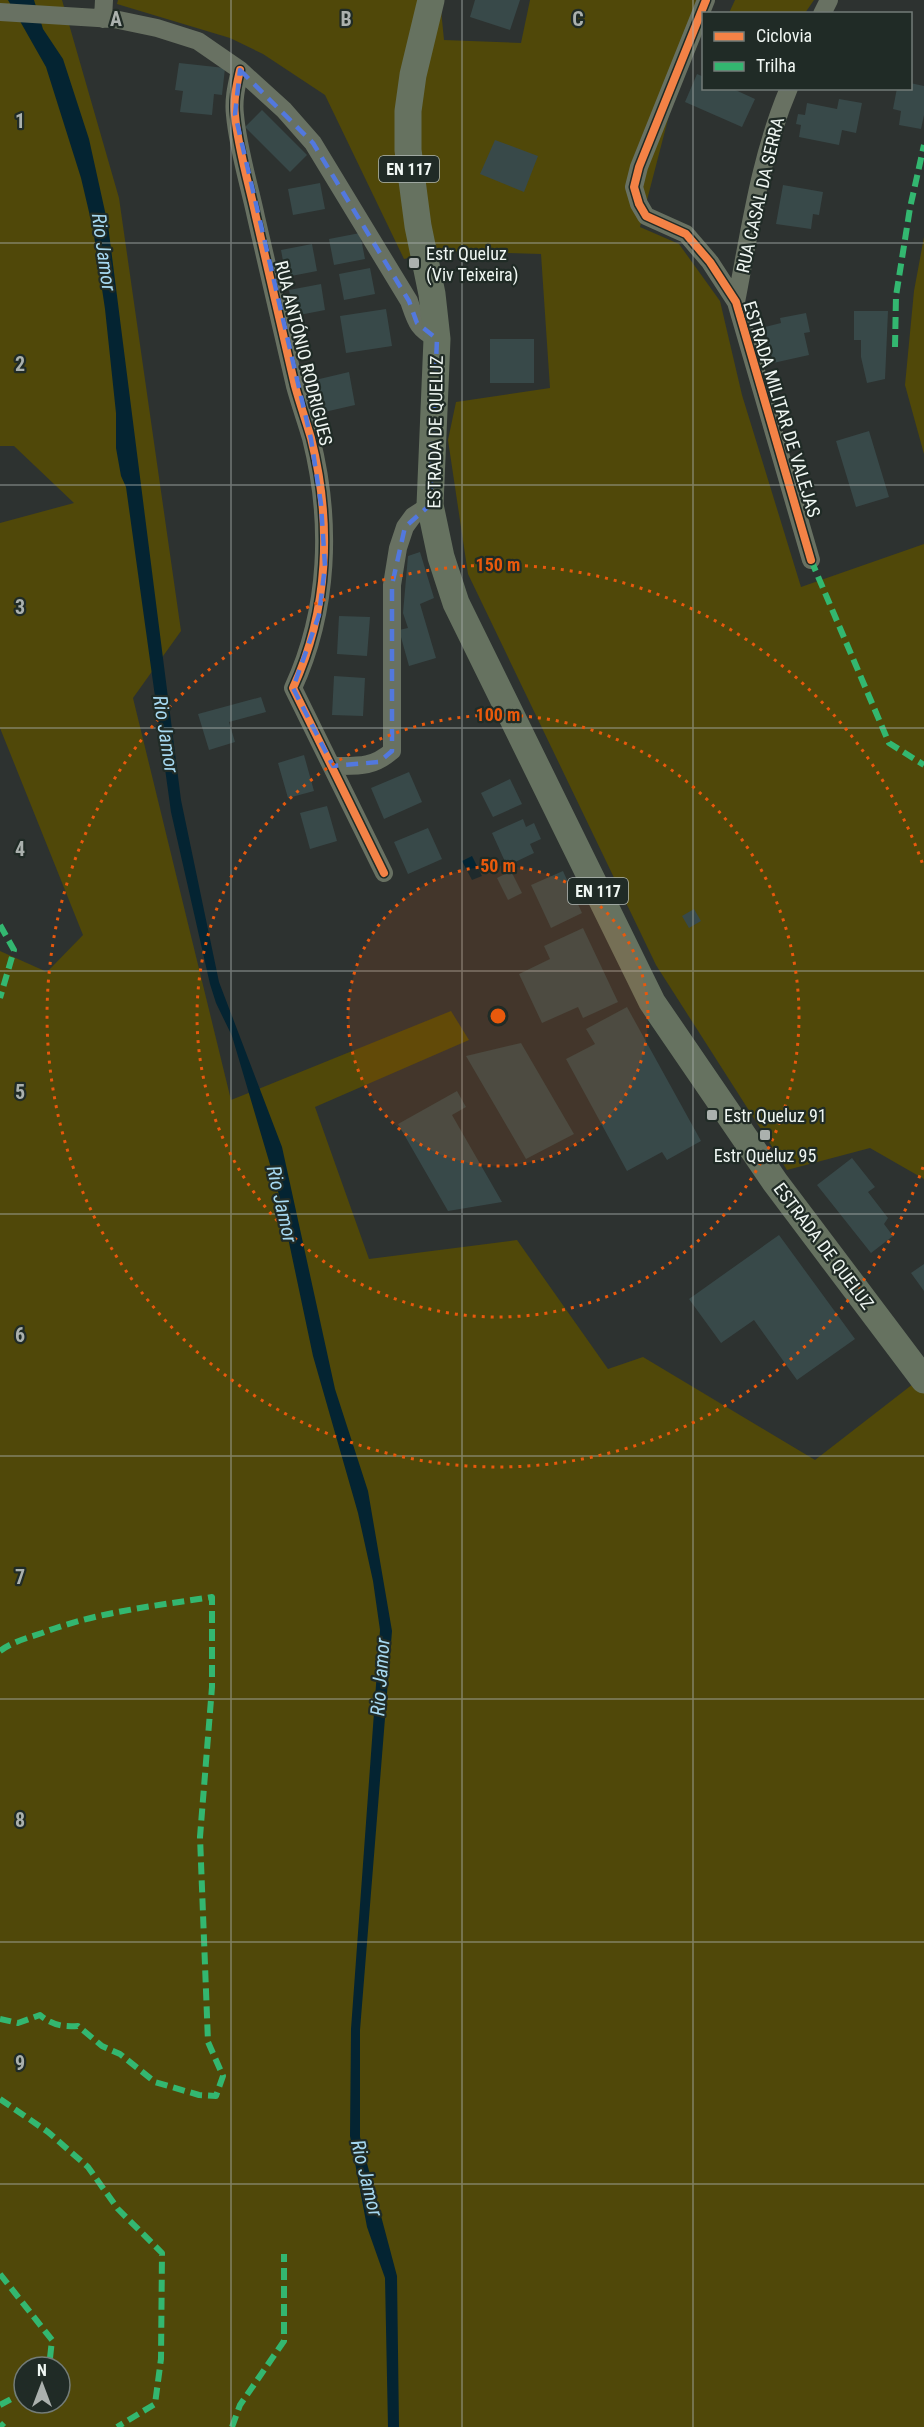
<svg xmlns="http://www.w3.org/2000/svg" width="924" height="2427" font-family="'Roboto Condensed',sans-serif">
	<rect width="100%" height="100%" fill="#2d3230"/>
	<path fill="#504809" fill-rule="evenodd" d="M0,0H62L119,198L181,631L133,698L231,1100L451,1011L469,1040L315,1107L369,1259L517,1240L608,1369L643,1357L815,1460L922,1377L924,1380V2427H0V951L47,972L83,935L0,728V523L74,503L14,446H0ZM24,2367H60V2403H24Z
		M118,0H440L444,40L521,43L530,0H699L640,227L679,244L720,301L742,395L801,587L924,544V1179L870,1148L787,1170L656,965L468,574L448,440L456,402L550,388L541,254L439,251L404,259L325,95L263,54L230,38L117,4Z
		M735,0H814L805,13H729Z
		M924,237V454L905,385L914,291Z"/>
	<path fill="#042432" d="M8,0H34L43,29L63,59L89,139L108,225L181,800L219,982L282,1147L335,1389L368,1491L392,1631L360,2030V2137L397,2276L399,2427H388L385,2278L367,2227L350,2136L351,2029L380,1630L373,1581L358,1513L313,1356L279,1195L232,1036L216,1003L210,984L171,812L126,487L121,476L116,448V413L105,309L93,229L81,178L46,67Z
		M472,856L482,876L472,880L462,861Z"/>
	<path fill="#384949" d="M475,0H520L510,30L470,17Z
		M179,63L225,68L222,95L214,94L212,115L180,112L183,91L175,90Z
		M697,74L704,77V88H731L755,99L742,127L685,102Z
		M910,83L924,86V115L921,129L899,125L901,111L893,109L897,88H910Z
		M839,99L862,103L856,133L842,130L839,145L799,137L801,125L796,124L798,114L805,115L807,103L837,109Z
		M262,110L307,155L290,172L245,127Z
		M495,140L538,156L524,192L480,174Z
		M320,183L325,209L293,215L288,189Z
		M783,185L823,192L819,215L813,214L811,229L776,224Z
		M360,233L365,259L334,265L329,239Z
		M312,244L317,271L286,277L281,250Z
		M370,268L375,294L344,300L339,274Z
		M321,284L325,310L294,316L289,290Z
		M386,309L392,346L346,353L340,316Z
		M854,311H888L885,379L867,383L861,357V340H854Z
		M806,313L810,332L804,333L809,355L773,363L765,327L781,323L780,318Z
		M490,339H534V383H490Z
		M349,372L355,405L320,413L311,381Z
		M869,431L889,497L856,507L836,441Z
		M420,552L434,598L420,604L436,658L409,666L399,630L408,628L403,613L408,556Z
		M339,616L370,617L367,656L337,654Z
		M334,676L365,678L363,716L332,715Z
		M261,697L266,712L229,722L235,742L209,750L198,714Z
		M304,755L314,791L288,798L278,763Z
		M409,772L422,802L384,819L371,788Z
		M510,779L522,804L493,817L481,793Z
		M327,806L337,841L310,849L300,813Z
		M523,819L526,827L534,823L541,839L530,844L534,853L507,866L492,833Z
		M428,828L442,859L408,874L394,842Z
		M511,871L522,893L508,900L497,878Z
		M563,871L582,913L551,928L531,885Z
		M694,909L701,921L689,928L682,916Z
		M583,928L618,1002L583,1018L578,1007L542,1023L519,974L550,959L544,946Z
		M627,1007L701,1141L667,1160L662,1152L627,1171L566,1059L595,1044L586,1029Z
		M521,1043L574,1134L526,1159L466,1056Z
		M457,1091L466,1107L452,1115L502,1202L448,1211L398,1124Z
		M852,1158L875,1187L868,1192L888,1218L884,1224L893,1236L871,1253L817,1185Z
		M779,1235L855,1339L797,1380L754,1320L721,1343L689,1299Z
		M924,1264V1291L911,1273Z"/>
	<g fill="none" stroke-linecap="round" stroke-linejoin="round">
		<path stroke="#687162" stroke-width="18" d="M706,0L639,167L634,187L639,204L646,216L686,234L710,262L736,302L811,560
			M0,12L114,19L157,28L198,41L240,70L284,110L313,143L409,301C416,321 417,329 437,339
			M822,14L829,0
			M103,19L104,0
			M240,70C237,84 233,99 235,115C238,149 249,184 256,217C269,273 282,330 295,386C300,404 306,421 311,438C332,521 329,610 293,688L384,873
			M736,302C750,230 760,156 789,88
			M333,766C358,766 372,768 392,751V585L398,548L405,527L413,516L430,505"/>
		<path stroke="#667260" stroke-width="27" d="M431,0L413,75L408,111V150L418,226L432,294L437,339L430,505L441,557L456,603L652,1002L775,1182L924,1380"/>
		<path stroke="#33b770" stroke-width="6" stroke-dasharray="12 6" stroke-linecap="butt" d="M895,347L896,296L910,208L924,145
			M811,560L889,743L924,765
			M0,925L14,950L0,998
			M0,1651C12,1642 27,1638 42,1633C97,1612 154,1606 212,1597V1687L200,1837L208,2042L223,2076L216,2096L199,2095L155,2082L120,2054L102,2046L78,2026C62,2027 52,2025 40,2015L18,2023L0,2019
			M0,2099L48,2132L88,2167L118,2209L162,2253L161,2359L155,2404L117,2427
			M0,2274L52,2340L49,2367
			M0,2405L24,2392
			M0,2423L4,2427
			M232,2427L240,2405L284,2341V2254"/>
		<defs>
			<path id="cycleway" d="M706,0L639,167L634,187L639,204L646,216L686,234L710,262L736,302L811,560
				M240,70C237,84 233,99 235,115C238,149 249,184 256,217C269,273 282,330 295,386C300,404 306,421 311,438C332,521 329,610 293,688L384,873"/>
		</defs>
		<use href="#cycleway" stroke="#202b26" stroke-width="11"/>
		<use href="#cycleway" stroke="#f48246" stroke-width="8"/>
	</g>
	<path fill="none" stroke="#5278de" stroke-width="4.5" stroke-dasharray="12 8" stroke-linejoin="round" d="M240,70L313,143L409,301L417,323L437,339L430,505L405,527L392,585V751L379,762L333,766L293,688L319,615L325,566L321,504L311,439L235,114Z"/>
	<path fill="none" stroke="#abb1ae" stroke-width="1.5" stroke-opacity="0.55" d="M231,0V2427M462,0V2427M693,0V2427M0,243H924M0,485H924M0,728H924M0,971H924M0,1214H924M0,1456H924M0,1699H924M0,1942H924M0,2184H924"/>
	<circle cx="498" cy="1016" r="150" fill="#e8590c" fill-opacity=".12"/>
	<g fill="none" stroke="#e8590c" stroke-width="3" stroke-dasharray="3 6">
		<circle cx="498" cy="1016" r="150"/>
		<circle cx="498" cy="1016" r="301"/>
		<path d="M923 1167A451 451 0 1 1 923 865"/>
	</g>
	<g fill="#abb1ae" stroke="#202b26" stroke-width="2">
		<rect x="408" y="257" width="12" height="12" rx="3"/>
		<rect x="706" y="1109" width="12" height="12" rx="3"/>
		<rect x="759" y="1129" width="12" height="12" rx="3"/>
	</g>
	<g text-anchor="middle" dominant-baseline="central" stroke-width="4.5" stroke-linejoin="round" paint-order="stroke">
		<g fill="#202b26" stroke="#b1b9b5" stroke-width="1.5">
			<rect x="379" y="156" width="60" height="26" rx="4.5"/>
			<rect x="568" y="878" width="60" height="26" rx="4.5"/>
		</g>
		<g font-size="16" font-weight="bold" fill="#eff6f2">
			<text x="409" y="169">EN 117</text>
			<text x="598" y="891">EN 117</text>
		</g>
		<g font-size="18" fill="#eff6f2" stroke="#202b26">
			<text transform="translate(760 195) rotate(-77)">RUA CASAL DA SERRA</text>
			<text transform="translate(304 353) rotate(76)">RUA ANTÓNIO RODRIGUES</text>
			<text transform="translate(782 409) rotate(73)">ESTRADA MILITAR DE VALEJAS</text>
			<text transform="translate(435 432) rotate(-89)">ESTRADA DE QUELUZ</text>
			<text transform="translate(824 1246) rotate(53)">ESTRADA DE QUELUZ</text>
		</g>
		<g font-size="18" fill="#eff6f2" stroke="#202b26" text-anchor="start">
			<text x="426" y="253">Estr Queluz<tspan x="426" dy="21">(Viv Teixeira)</tspan></text>
			<text x="724" y="1115">Estr Queluz 91</text>
			<text x="765" y="1155" text-anchor="middle">Estr Queluz 95</text>
		</g>
		<g font-size="20" font-style="italic" fill="#a6d8f0" stroke="#202b26">
			<text transform="translate(104 252) rotate(82)">Rio Jamor</text>
			<text transform="translate(166 734) rotate(81)">Rio Jamor</text>
			<text transform="translate(282 1204) rotate(77)">Rio Jamor</text>
			<text transform="translate(380 1677) rotate(-86)">Rio Jamor</text>
			<text transform="translate(367 2178) rotate(76)">Rio Jamor</text>
		</g>
	</g>
	<g font-size="20" text-anchor="middle" font-weight="bold" fill="#abb1ae" stroke="#202b26" stroke-width="4.5" stroke-linejoin="round" paint-order="stroke">
		<text x="116" y="26">A</text>
		<text x="346" y="26">B</text>
		<text x="578" y="26">C</text>
		<text x="20" y="128">1</text>
		<text x="20" y="371">2</text>
		<text x="20" y="614">3</text>
		<text x="20" y="856">4</text>
		<text x="20" y="1099">5</text>
		<text x="20" y="1342">6</text>
		<text x="20" y="1584">7</text>
		<text x="20" y="1827">8</text>
		<text x="20" y="2070">9</text>
	</g>
	<circle cx="498" cy="1016" r="9" fill="#e8590c" stroke="#202b26" stroke-width="3"/>
	<g font-size="18" text-anchor="middle" font-weight="bold" fill="#e8590c" stroke="#202b26" stroke-width="4.5" stroke-linejoin="round" paint-order="stroke">
		<text x="498" y="571">150 m</text>
		<text x="498" y="721">100 m</text>
		<text x="498" y="872">50 m</text>
	</g>
	<rect x="702" y="12" width="210" height="78" fill="#202b26" stroke="#737c78" stroke-width="1.5"/>
	<rect x="714" y="32" width="30" height="9" fill="#f48246" stroke="#737c78" stroke-width="1.5"/>
	<text x="756" y="42" font-size="18" fill="#eff6f2">Ciclovia</text>
	<rect x="714" y="62" width="30" height="9" fill="#33b770" stroke="#737c78" stroke-width="1.5"/>
	<text x="756" y="72" font-size="18" fill="#eff6f2">Trilha</text>
	<g transform="translate(42 2385)"><circle r="28" fill="#202b26" stroke="#737c78" stroke-width="1.5"/>
	<path d="M0-4.5L10 22L0 15L-10 22Z" fill="#abb1ae"/>
	<text y="-9" font-size="16" font-weight="bold" text-anchor="middle" fill="#eff6f2">N</text>
	</g>
</svg>
